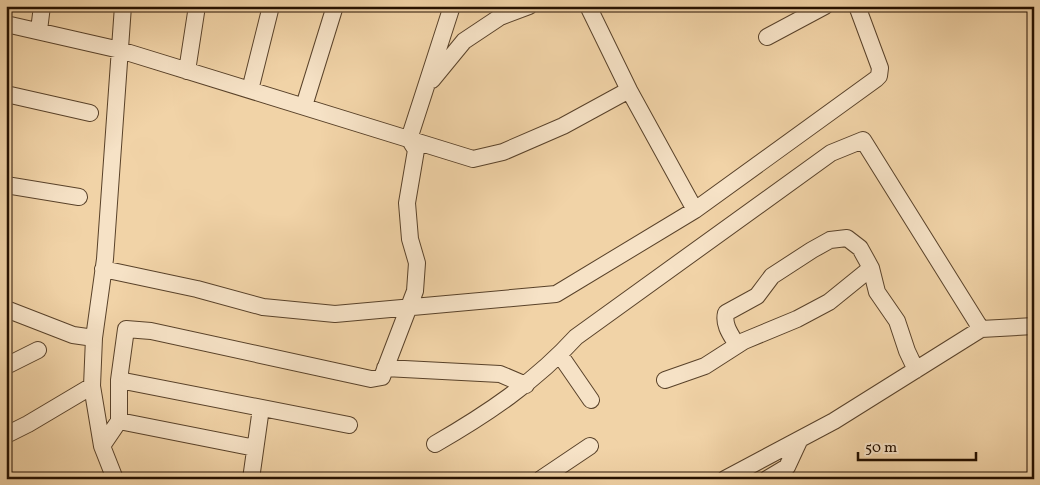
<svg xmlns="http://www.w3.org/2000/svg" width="1040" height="485" font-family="Vollkorn,serif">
	<rect width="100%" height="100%" fill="#f1d3a7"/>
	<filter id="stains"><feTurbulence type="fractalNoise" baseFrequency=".004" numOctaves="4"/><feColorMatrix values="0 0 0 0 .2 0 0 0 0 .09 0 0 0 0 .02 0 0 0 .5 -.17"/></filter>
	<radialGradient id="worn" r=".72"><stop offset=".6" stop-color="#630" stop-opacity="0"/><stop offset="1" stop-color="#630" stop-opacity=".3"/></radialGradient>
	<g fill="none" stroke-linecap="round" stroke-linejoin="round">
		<defs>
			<path id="minor" d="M588,6L629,90L695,210
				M6,24L120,50L473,159L503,152L563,126L629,90
				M39,30L42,6
				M767,37L825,6
				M187,71L197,6
				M432,80L464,41L500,17L529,6
				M250,90L271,6
				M6,94L90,113
				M304,106L335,6
				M409,139L452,6
				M6,185L79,197
				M103,269L197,289L263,307L335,314L556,294L695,210L876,79L879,76L880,68L857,6
				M6,309L73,335L94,338
				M737,345C731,335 723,325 726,313L757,296L772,276L812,250L830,240L847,238L860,248L871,268L877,292L897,321L907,351L916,370
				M560,355L591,400
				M6,366L38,350
				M385,368L500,374L526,385
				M119,380L349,425
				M665,380L705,366L744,341L797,319L829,302L871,268
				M119,421L255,448
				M6,435L28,424L92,386
				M435,444C487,414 535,382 576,337L831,153L863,140L981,329
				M102,446L119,421V380L126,329L151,331L371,379L382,377L415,291L417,263L410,239L407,203L416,150L409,139
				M115,479L102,446L92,386L94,338L105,259L123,6
				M251,479L261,408
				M541,479L590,446
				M725,479L834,421L981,329L1034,326
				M767,479L787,467L800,439"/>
		</defs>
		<use href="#minor" stroke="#59422a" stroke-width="18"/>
		<use href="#minor" stroke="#f6e2c6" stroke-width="16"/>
	</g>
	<rect width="1040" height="485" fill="none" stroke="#f1d3a7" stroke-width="25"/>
	<rect x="8" y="8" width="1025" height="470" fill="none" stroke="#261100" stroke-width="2.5"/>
	<rect x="12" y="12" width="1015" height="460" fill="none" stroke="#261100"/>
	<path d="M858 452v8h118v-8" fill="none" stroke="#261100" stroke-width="2.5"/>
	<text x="865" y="452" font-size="15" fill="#261100" stroke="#f6e2c6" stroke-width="4" paint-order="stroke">50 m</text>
	<rect width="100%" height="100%" filter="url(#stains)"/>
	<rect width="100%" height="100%" fill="url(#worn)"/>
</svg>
